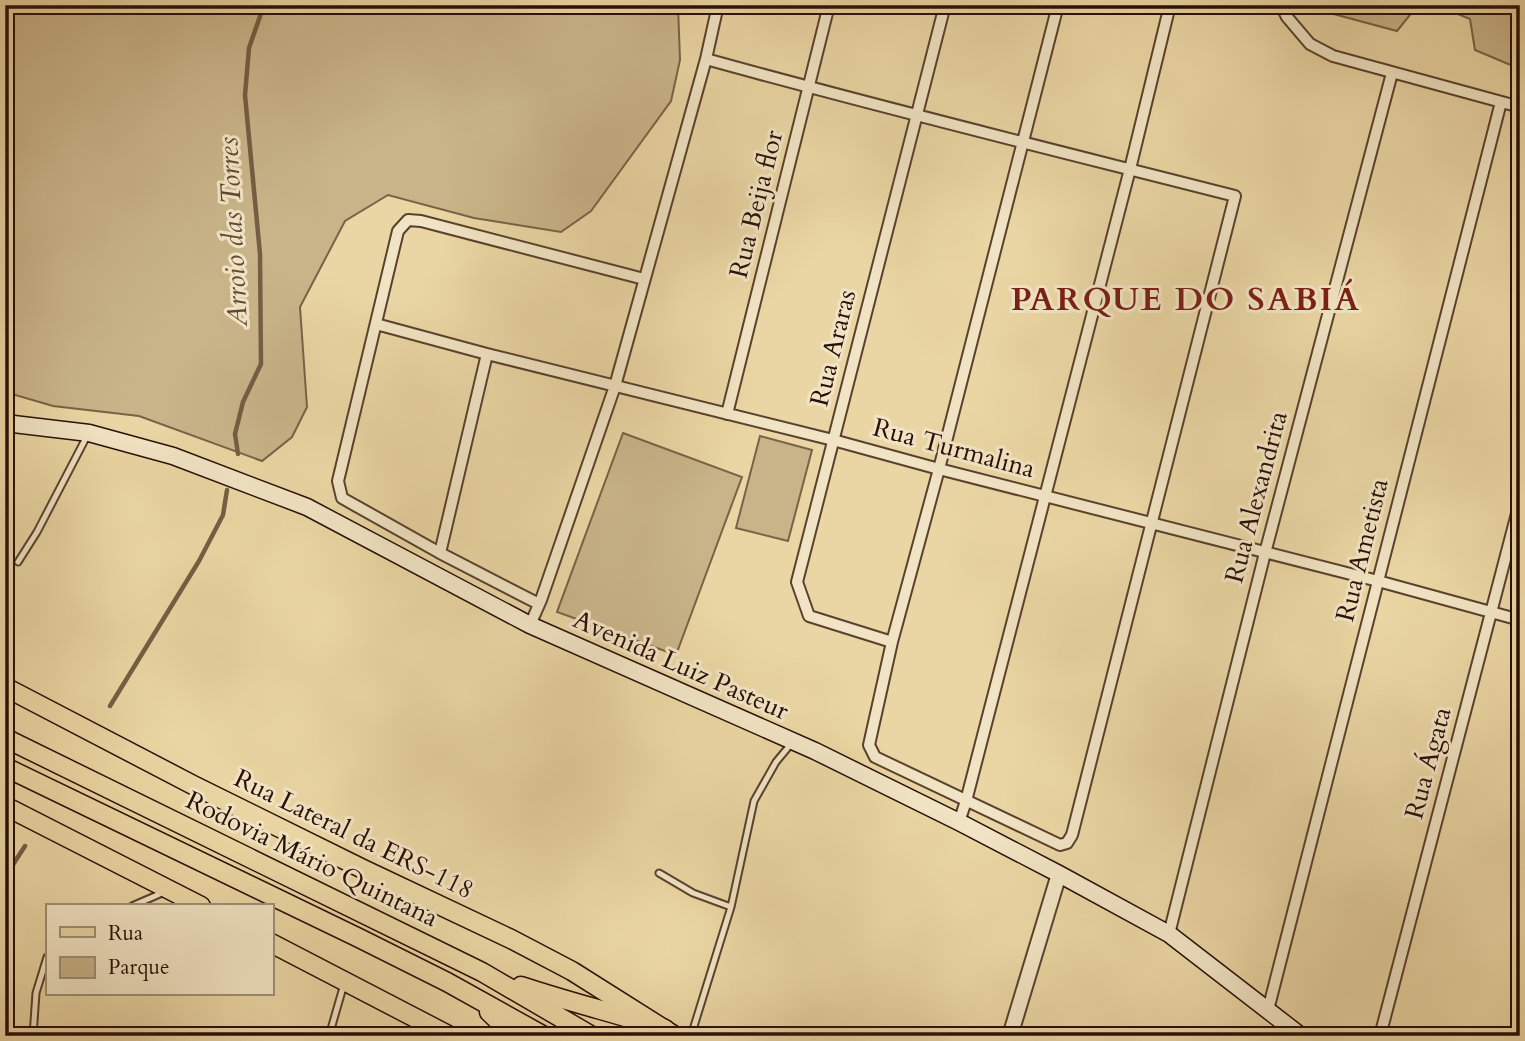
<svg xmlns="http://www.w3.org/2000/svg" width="1525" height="1041" font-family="Cardo,serif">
	<rect width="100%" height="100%" fill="#ead6a4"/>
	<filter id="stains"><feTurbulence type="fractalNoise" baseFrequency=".00286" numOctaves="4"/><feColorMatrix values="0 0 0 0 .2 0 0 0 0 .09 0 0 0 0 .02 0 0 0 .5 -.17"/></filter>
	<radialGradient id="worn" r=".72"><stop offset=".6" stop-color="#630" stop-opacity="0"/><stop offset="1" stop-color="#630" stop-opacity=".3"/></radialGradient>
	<path fill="#c9b489" stroke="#796247" stroke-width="2" d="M5,5H678L680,60L671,101L591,211L561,232L474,218L388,195L345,221L300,307L307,407L292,437L262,461L139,416L53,406L5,392Z
		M1300,5H1418L1397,31Z
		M1436,5H1520V69L1475,50L1470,19Z
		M623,433L742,477L676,655L557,612Z
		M760,436L812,450L788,541L736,528Z"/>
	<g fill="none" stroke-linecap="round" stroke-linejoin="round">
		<path stroke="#755e44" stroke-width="4.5" d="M238,454L235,434L243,402L261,364L260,254L245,95L249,48L264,5
			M110,706L199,561L223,515L227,490
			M5,877L25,846"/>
		<defs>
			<path id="service" d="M18,562L37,532L87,436
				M659,873L693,893L731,907
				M132,906L162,893
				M33,1036L36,993L47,957
				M329,1036L344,984
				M691,1036L731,907L754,801L776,762L791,744"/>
			<path id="minor" d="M1281,5L1287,17L1310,44L1333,56L1520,107
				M706,59C882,108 1058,151 1235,196L1072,835L1067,843L1060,845L875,757L869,745L892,642L939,469L1058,5
				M376,324L487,354L833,440L939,469L1378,581L1520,620
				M727,414L829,5
				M440,553L487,354
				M539,604L440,553L342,498L338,481L398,231L408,220L421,221L644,279
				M530,625L541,600L615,386L706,59L718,5
				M892,642L809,616L797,582L945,5
				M959,822L966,801L1130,169L1170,5
				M1169,934L1265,553L1392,73
				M1268,1010L1501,102
				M1380,1036L1520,502"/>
			<path id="tertiary" d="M1010,1036L1059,874"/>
			<path id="secondary" d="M5,423L89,433L173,456L307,507L530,625L815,751L959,822L1059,874L1169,934L1301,1036"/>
			<path id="primary" d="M5,687L193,785L363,869L511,939L572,971L675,1036
				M5,806L201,906
				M271,943L450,1036"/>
			<path id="trunk" d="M5,738L482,972L592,1036
				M5,767L359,938L447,982L544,1036
				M521,986C569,1002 618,1014 665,1029
				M489,1012L514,1036"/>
		</defs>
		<use href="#service" stroke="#59412d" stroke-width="9"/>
		<use href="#minor" stroke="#59412d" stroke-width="14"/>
		<use href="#tertiary" stroke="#59412d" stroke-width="18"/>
		<use href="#secondary" stroke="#290f05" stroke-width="19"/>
		<use href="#primary" stroke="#290f05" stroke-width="21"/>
		<use href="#trunk" stroke="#290f05" stroke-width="21"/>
		<use href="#service" stroke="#f1e4c4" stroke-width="5"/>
		<use href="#minor" stroke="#f1e4c4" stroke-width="10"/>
		<use href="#tertiary" stroke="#f1e4c4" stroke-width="14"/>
		<use href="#secondary" stroke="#f1e4c4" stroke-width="16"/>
		<use href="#primary" stroke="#ead6a4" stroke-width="18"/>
		<use href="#trunk" stroke="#ead6a4" stroke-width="18"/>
	</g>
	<g text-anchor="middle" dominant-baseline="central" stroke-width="6" stroke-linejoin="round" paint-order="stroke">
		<g font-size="26" fill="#290f05" stroke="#f1e4c4">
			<text transform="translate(756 204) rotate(-76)">Rua Beija flor</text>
			<text transform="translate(833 348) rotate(-76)">Rua Araras</text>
			<text transform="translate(954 448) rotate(15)">Rua Turmalina</text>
			<text transform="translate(1256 497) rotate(-75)">Rua Alexandrita</text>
			<text transform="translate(1362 550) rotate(-76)">Rua Ametista</text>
			<text transform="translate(681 665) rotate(24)">Avenida Luiz Pasteur</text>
			<text transform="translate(1428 763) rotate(-75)">Rua Ágata</text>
			<text transform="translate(354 834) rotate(26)">Rua Lateral da ERS-118</text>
			<text transform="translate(312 859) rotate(26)">Rodovia Mário Quintana</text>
		</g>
		<g font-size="28" font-style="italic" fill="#624a34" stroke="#f1e4c4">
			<text transform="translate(233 232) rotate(-93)">Arroio das Torres</text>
		</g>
		<g font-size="33" font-weight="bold" letter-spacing="2" fill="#7a1f14" stroke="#f1e4c4">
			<text x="1186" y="299">PARQUE DO SABIÁ</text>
		</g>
	</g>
	<rect width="1525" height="1041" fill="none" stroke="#ead6a4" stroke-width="28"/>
	<rect x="7" y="7" width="1511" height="1027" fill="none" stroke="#290f05" stroke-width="3.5"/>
	<rect x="14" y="14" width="1497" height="1013" fill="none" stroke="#290f05" stroke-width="2"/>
	<rect x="46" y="904" width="228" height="91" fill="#f1e4c4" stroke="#a18f78" stroke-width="2"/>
	<rect x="60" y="927" width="35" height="10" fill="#ead6a4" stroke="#a18f78" stroke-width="2"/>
	<text x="108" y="940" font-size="21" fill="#290f05">Rua</text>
	<rect x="60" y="957" width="35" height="21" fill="#c9b489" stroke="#a18f78" stroke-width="2"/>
	<text x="108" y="974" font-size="21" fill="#290f05">Parque</text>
	<rect width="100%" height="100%" filter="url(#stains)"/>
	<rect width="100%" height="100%" fill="url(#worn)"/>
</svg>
